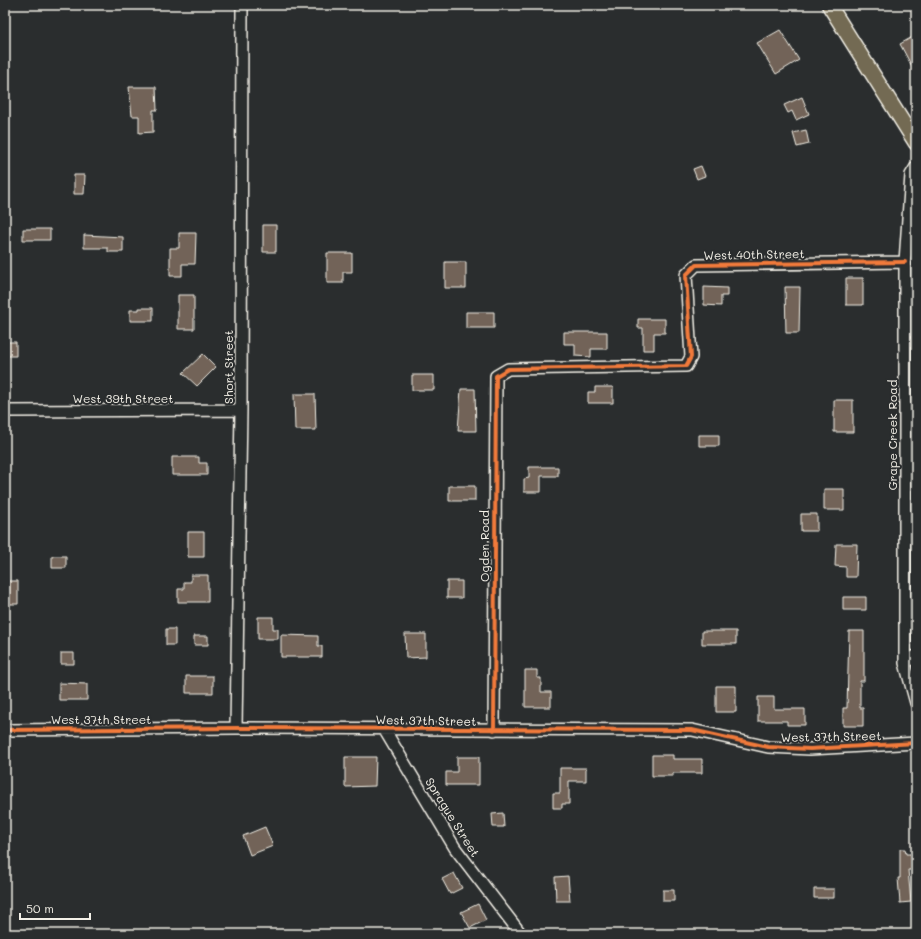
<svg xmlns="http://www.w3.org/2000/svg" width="921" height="939" font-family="Mali,sans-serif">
	<rect width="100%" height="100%" fill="#2a2d2e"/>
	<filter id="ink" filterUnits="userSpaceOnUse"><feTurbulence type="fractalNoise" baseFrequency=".025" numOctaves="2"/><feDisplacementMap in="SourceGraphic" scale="8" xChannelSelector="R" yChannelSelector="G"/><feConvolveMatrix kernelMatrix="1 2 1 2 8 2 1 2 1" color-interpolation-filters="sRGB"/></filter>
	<g filter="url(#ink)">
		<path fill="#726458" stroke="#f4f1e8" d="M780,30L799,60L776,74L757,43Z
			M916,35V74L900,44Z
			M129,87H156L157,110H153V132L139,133V116H132Z
			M802,97L809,114L796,120L792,111L788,113L784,105Z
			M806,130L809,144L797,147L793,133Z
			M701,166L705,176L697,179L693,169Z
			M74,175H85L84,194H74Z
			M263,225H276V252H263Z
			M23,229H50V240H23Z
			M179,233H196L195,264H182V276H170V248H179Z
			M84,235L123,237V252H108V248H84Z
			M327,253H352V272H343V283H327Z
			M445,262H466V288H445Z
			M846,278H863V305H846Z
			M704,287L727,288V296H721V306L704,305Z
			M785,287H800L799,333H786Z
			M178,295H194V329H178Z
			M139,308H153V321H130V310H139Z
			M466,312H494V328H466Z
			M638,319H665V333H654V350H643V328H638Z
			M564,332H607V349H591V357L575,356V344H564Z
			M5,342H16V356H5Z
			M203,354L216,367L197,386L183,373Z
			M412,375H434V390H412Z
			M595,387H613V403H588V392H595Z
			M461,389H475L476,431H458Z
			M294,394H315L316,430H295Z
			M834,400H853V432H834Z
			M699,435H719V446H699Z
			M172,457H199V463H207V475H172Z
			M529,467H558V476H541V492H524V479L529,478Z
			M449,486H475V501H449Z
			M824,489H844V510H824Z
			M801,514H817V531H801Z
			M188,532H204V557H188Z
			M836,544H857L856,577H846V567L835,566Z
			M52,556H66V568H52Z
			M191,575H208V602H178V589H184V582H191Z
			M5,581H18V604H5Z
			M447,581H462V598H447Z
			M843,597H866V610H843Z
			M258,617H273V629H278V639H258Z
			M166,629H175V645H166Z
			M702,631H736V644H702Z
			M849,631H864V681H860V708H863V726H843V708H847Z
			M405,634H426V657L406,658Z
			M281,635L318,636V646H322V657H281Z
			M194,636H208V645H194Z
			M61,653H74V664H61Z
			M525,670H537V678H541V692H551V707H525Z
			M186,676H213V693H186Z
			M59,683L87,684V700H59Z
			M716,686H736V712H716Z
			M758,697H774V709H805V725H787V721H758Z
			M652,755H673V759H702V773H673V776H652Z
			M345,757H376L375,786L345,787Z
			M457,757H479V785H446V772H457Z
			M560,768H586V781H569V804H562V808H553V793H560Z
			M503,813L504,827H493L492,814Z
			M265,827L273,846L250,855L243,836Z
			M900,849H905L906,854H916V870H908L911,902L900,903L898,878H900Z
			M454,873L462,888L450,894L442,879Z
			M568,876L570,901H556L555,877Z
			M814,889H834V898H814Z
			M663,890H674V901H663Z
			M478,904L486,920L470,928L461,912Z"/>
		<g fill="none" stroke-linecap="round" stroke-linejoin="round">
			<defs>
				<path id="minor" d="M916,167L911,175L905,262V663L916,703
					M5,411L241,410
					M905,663L916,656
					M236,728L241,410L242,5
					M384,729L455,848L521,934
					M5,730L236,728L692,730L768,747L810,749L916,743
					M494,730L496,376L508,369L686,366L691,357L686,275L696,265L905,262"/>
				<path id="major" d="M829,5L916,143"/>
			</defs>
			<use href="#minor" stroke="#f4f1e8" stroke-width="14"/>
			<use href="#major" stroke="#f4f1e8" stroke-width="17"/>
			<use href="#minor" stroke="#2a2d2e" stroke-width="11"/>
			<use href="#major" stroke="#736b52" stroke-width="14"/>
			<defs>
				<path id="cycleway" d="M5,730L236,728L692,730L768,747L810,749L916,743
					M494,730L496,376L508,369L686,366L691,357L686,275L696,265L905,262"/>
			</defs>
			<use href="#cycleway" stroke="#2a2d2e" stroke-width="6"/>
			<use href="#cycleway" stroke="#f17a3a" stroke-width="4"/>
		</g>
	</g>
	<g text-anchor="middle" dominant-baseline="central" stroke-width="4" stroke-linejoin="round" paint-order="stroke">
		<g font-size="12" fill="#f4f1e8" stroke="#2a2d2e">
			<text transform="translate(754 254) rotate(-1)">West 40th Street</text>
			<text transform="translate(228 367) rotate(-90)">Short Street</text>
			<text x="123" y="398">West 39th Street</text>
			<text transform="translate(892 435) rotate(-90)">Grape Creek Road</text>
			<text transform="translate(484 546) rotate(-90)">Ogden Road</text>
			<text x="101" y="719">West 37th Street</text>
			<text transform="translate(426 720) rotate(1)">West 37th Street</text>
			<text transform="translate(831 736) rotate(-1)">West 37th Street</text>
			<text transform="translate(453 817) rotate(58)">Sprague Street</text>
		</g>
	</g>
	<rect width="921" height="939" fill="none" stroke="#2a2d2e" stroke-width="20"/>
	<rect x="10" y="10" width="901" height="919" fill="none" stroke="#f4f1e8" stroke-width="1.5" filter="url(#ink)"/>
	<path d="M20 913v6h70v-6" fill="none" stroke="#f4f1e8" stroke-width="2"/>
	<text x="26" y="913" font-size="12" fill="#f4f1e8" stroke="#2a2d2e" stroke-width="3" paint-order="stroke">50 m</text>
</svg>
